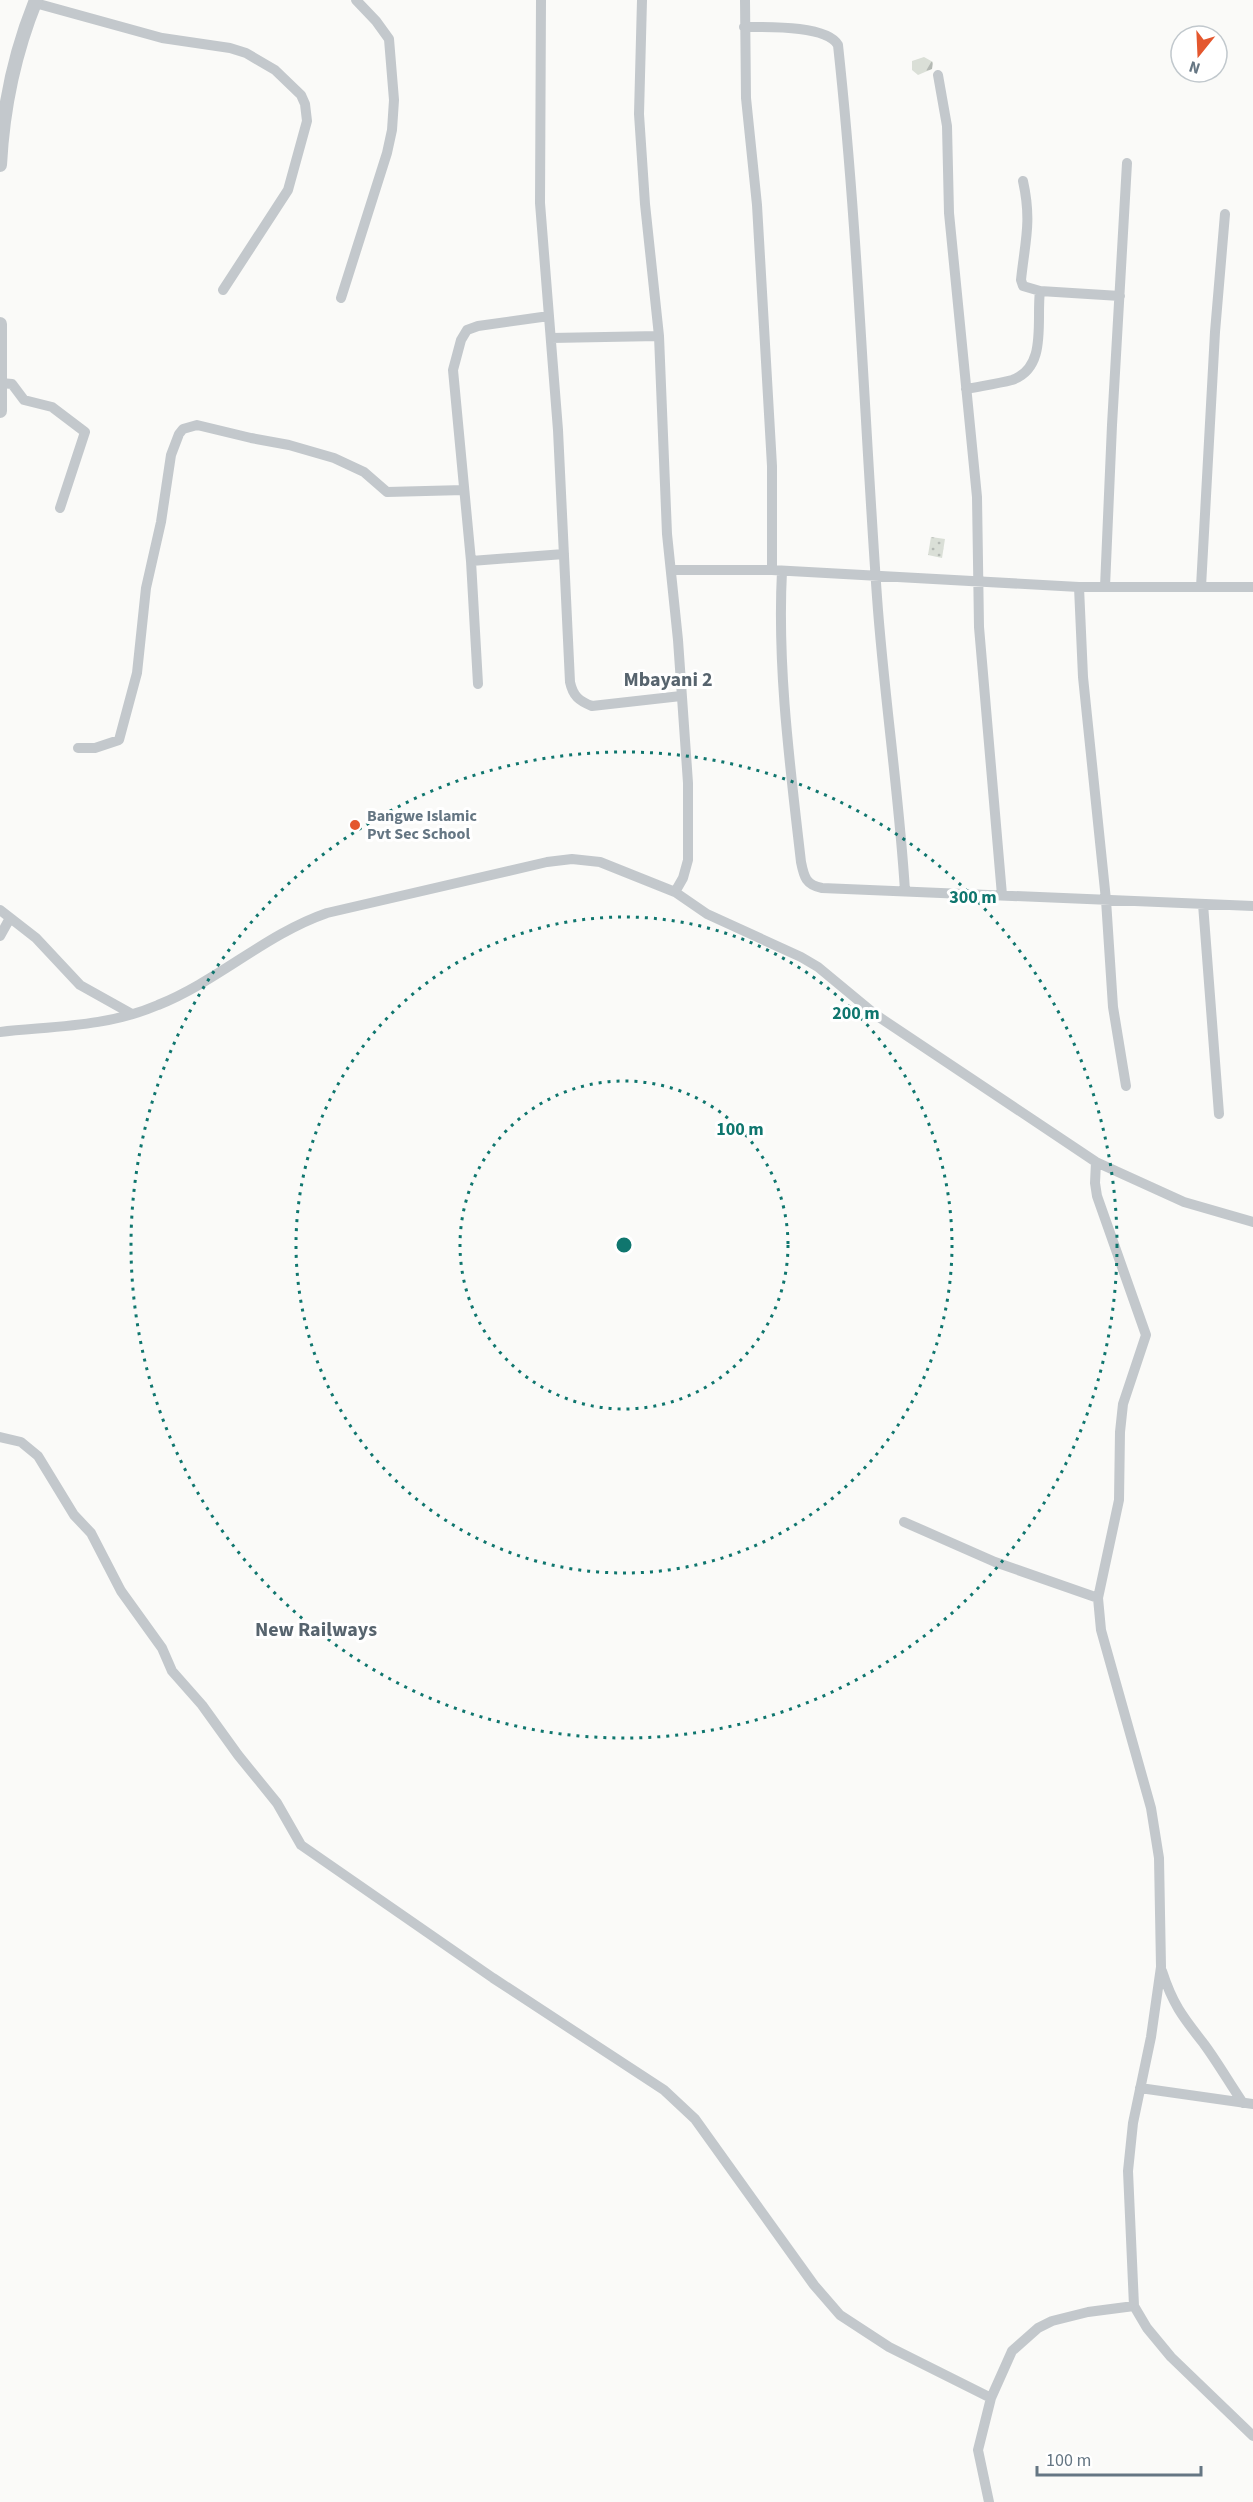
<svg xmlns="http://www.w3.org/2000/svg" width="1253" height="2502" font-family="'Source Sans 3',sans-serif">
	<defs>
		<pattern id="forest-firs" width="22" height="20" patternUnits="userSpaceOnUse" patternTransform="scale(1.5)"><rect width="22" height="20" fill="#dadfd7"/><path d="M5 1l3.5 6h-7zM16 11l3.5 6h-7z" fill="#b4b9b4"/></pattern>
		<pattern id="garden-dots" width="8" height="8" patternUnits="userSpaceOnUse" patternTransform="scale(1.5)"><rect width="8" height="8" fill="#dadfd7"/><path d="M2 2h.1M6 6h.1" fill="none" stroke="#b4b9b4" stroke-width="1.8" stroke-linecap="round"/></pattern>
	</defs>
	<rect width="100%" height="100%" fill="#fafaf8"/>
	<path fill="url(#forest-firs)" d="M924,57L933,62L932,69L918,75L912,70V61Z"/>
	<path fill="url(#garden-dots)" d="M931,537L945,539L942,558L928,555Z"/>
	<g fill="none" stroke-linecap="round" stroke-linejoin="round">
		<path stroke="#c3c8cc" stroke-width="10" d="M541,0L540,203L558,430L570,682C573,696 579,701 592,706L681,696
			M642,0L639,114L645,204L659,336L667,534L678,640L688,783V860L683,878L675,892
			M745,0L746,98L757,205L772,466V570
			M35,3L162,38L230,48L246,53L275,70L301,95L305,104L307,121L288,190L223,290
			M744,27C766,27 827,25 838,45C858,229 864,413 877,597C884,696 899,793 905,891
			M938,75L947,126L949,213L977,497L979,627L1002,895
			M1023,181C1032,222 1025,241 1021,280L1023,286L1040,291L1120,296
			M341,298L387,153L392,130L394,100L389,39L376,21L356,0
			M551,338L659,336
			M1,383L12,384L24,400L52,407L85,432L60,508
			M966,389C981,386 997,384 1012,380C1048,368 1036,320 1040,291
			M471,561L564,554
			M671,570H772L1079,587H1253
			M782,571C777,667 790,766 801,862C804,877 806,885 822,888L1253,906
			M1079,587L1083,677L1106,900L1113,1007L1126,1086
			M1105,587L1112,425L1127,163
			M1201,587L1215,332L1225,214
			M478,684L471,561L453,370L461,340L467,330L478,326L549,316
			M78,748H95L119,740L137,673L146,588L161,522L171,455L179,434L183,429L197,425L251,438L289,445L334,458L364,472L387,492L464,490
			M1203,904L1219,1114
			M0,910L36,938L80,985L132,1014
			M0,936L10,918
			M0,1032C54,1026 107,1027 158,1005C218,981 266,934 327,913L547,862L572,859L600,862L675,892L707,914L801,957L818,967L876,1015L1096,1162L1184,1202L1253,1222
			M1096,1162L1095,1183L1097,1196L1146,1335L1123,1404L1120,1432L1119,1500L1098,1598L1101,1630L1151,1808L1159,1858L1161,1967L1151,2037L1133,2123L1128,2171L1134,2306L1147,2328L1171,2357L1253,2436
			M0,1437L21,1442L38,1456L74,1515L91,1533L121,1591L162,1648L172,1671L202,1705L238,1755L277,1803L301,1845L493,1978L664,2090L695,2119L814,2285L840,2315L889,2347L991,2398
			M904,1522L995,1562L1098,1598
			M1162,1971C1173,2005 1183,2017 1204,2044C1218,2063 1230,2084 1243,2103
			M1140,2088L1253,2104
			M989,2502L978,2450L991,2398L1012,2351L1038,2328L1052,2321L1088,2312L1134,2306"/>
		<path stroke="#c3c8cc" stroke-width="14" d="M0,165C3,107 14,54 36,0
			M0,324V411"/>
	</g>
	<g fill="none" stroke="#0f766e" stroke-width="3" stroke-dasharray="3 6">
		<circle cx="624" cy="1245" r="164"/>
		<circle cx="624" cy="1245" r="328"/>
		<circle cx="624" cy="1245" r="493"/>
	</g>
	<circle fill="#e4572e" stroke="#fff" stroke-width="2" cx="355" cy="825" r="6"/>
	<g text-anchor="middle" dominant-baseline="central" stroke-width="6" stroke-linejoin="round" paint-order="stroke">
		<g font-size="16" font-weight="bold" fill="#657683" stroke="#fff" text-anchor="start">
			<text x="367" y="816">Bangwe Islamic<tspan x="367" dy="18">Pvt Sec School</tspan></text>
		</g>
		<g font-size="20" font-weight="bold" fill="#57646e" stroke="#fff">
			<text x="668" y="680">Mbayani 2</text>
			<text x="316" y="1630">New Railways</text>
		</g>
	</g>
	<circle cx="624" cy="1245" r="9" fill="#0f766e" stroke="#fff" stroke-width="3"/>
	<g font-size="18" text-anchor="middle" font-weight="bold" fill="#0f766e" stroke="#fff" stroke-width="6" stroke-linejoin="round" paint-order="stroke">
		<text x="973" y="903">300 m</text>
		<text x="856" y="1019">200 m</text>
		<text x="740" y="1135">100 m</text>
	</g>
	<g transform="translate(1199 54) rotate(198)"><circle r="28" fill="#ffffff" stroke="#c1c8cd" stroke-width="1.5"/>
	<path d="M0-4.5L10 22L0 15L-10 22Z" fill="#e4572e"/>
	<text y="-9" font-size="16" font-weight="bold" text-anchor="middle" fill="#657683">N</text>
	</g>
	<path d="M1037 2466v9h164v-9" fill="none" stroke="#657683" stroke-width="3"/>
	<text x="1046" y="2466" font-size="18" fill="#657683" stroke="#ffffff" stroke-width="4.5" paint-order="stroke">100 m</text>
</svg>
